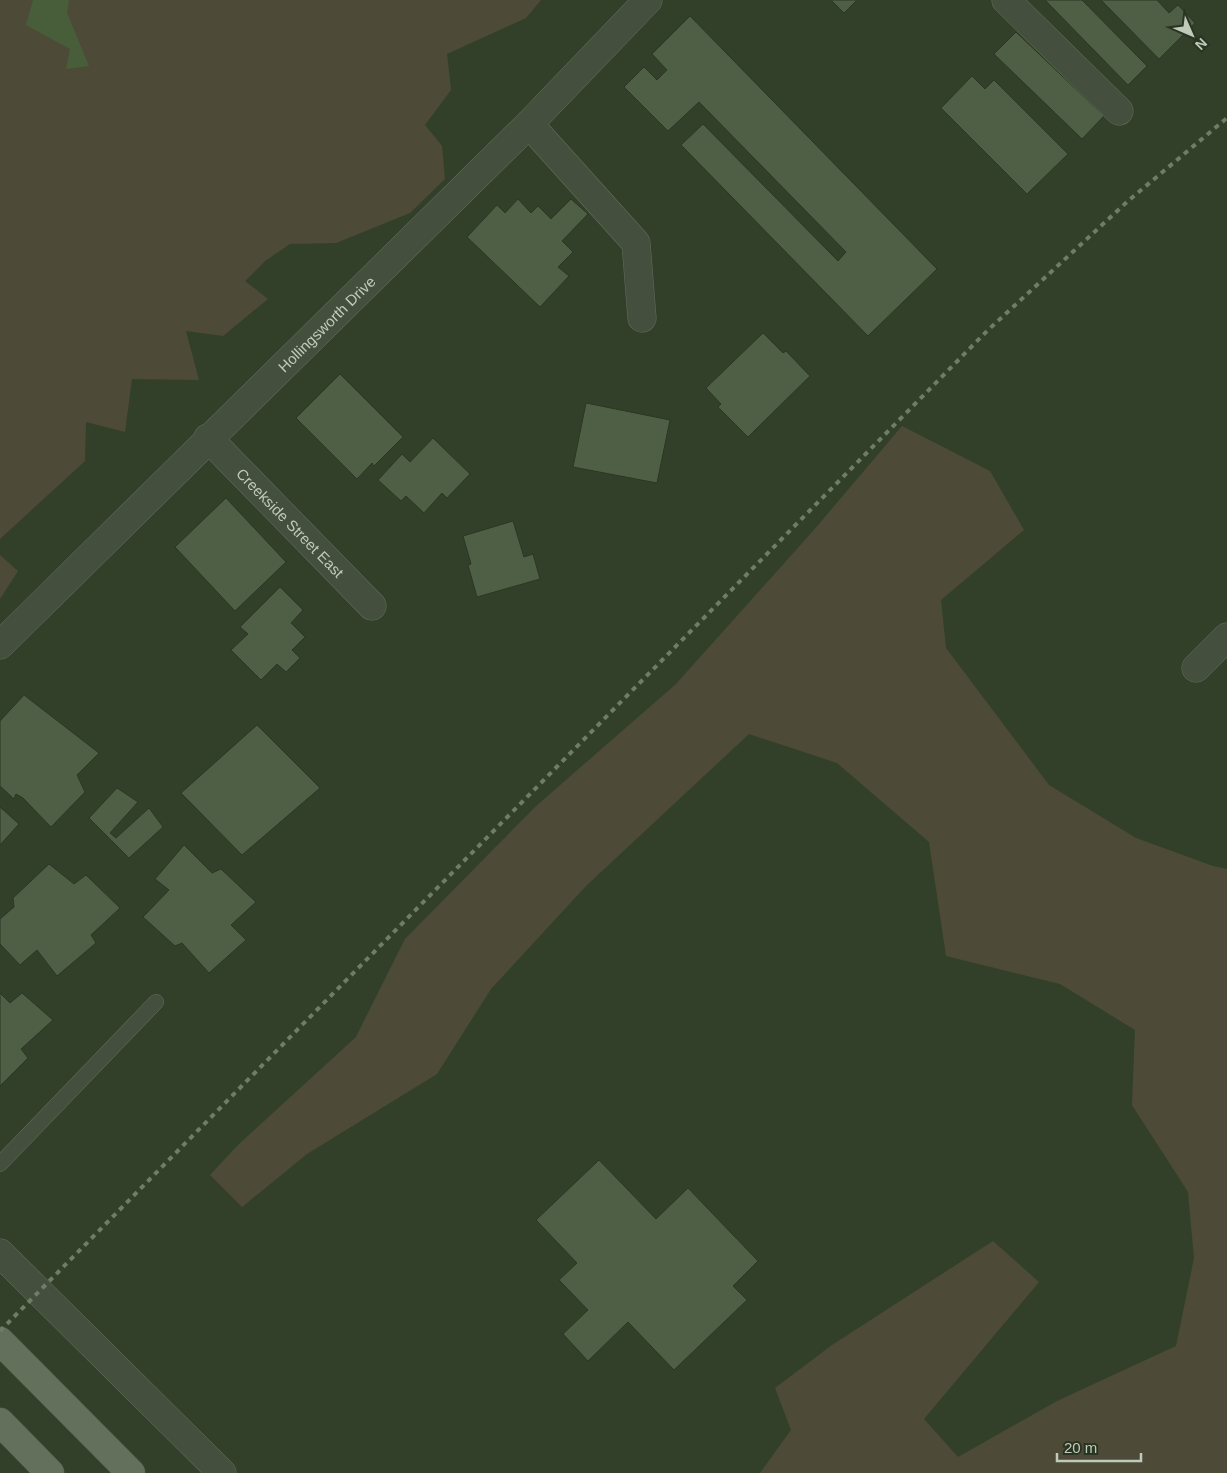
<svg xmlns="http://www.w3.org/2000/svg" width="1227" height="1473" font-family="Helvetica,sans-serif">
	<rect width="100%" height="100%" fill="#324029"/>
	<path fill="#4d4b37" d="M0,0H541L526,18L447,54L451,90L425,125L442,146L445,179L410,213L336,243L290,244L265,261L245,281L268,299L223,336L186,331L199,380L132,379L125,432L86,422L85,461L0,539Z
		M902,426L990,471L1024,530L941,600L946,648L1049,785L1136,838L1213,866L1227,869V1473H760L791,1430L775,1388L832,1345L993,1241L1039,1282L924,1419L958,1457L1057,1401L1176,1346L1194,1258L1188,1192L1132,1105L1135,1030L1060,984L946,956L929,842L837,763L749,734L586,886L491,989L437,1074L307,1154L242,1207L210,1175L238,1145L356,1037L405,939L535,807L676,684L813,531Z
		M0,555L18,571L0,599Z"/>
	<path fill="#485e3a" d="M33,0H69L67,13L89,66L66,69L70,49L26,25Z"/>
	<path fill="#4f5f46" stroke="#2b3724" d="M831,0H857L844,13Z
		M1045,0H1082L1147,66L1128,85Z
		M1101,0H1157L1169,13L1178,5L1195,23L1159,59Z
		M690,16L937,269L868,336L681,145L703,124L838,261L846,252L699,102L668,131L624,87L644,67L657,80L667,70L652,54Z
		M1016,32L1104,116L1082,139L994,54Z
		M972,76L985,89L994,80L1068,154L1027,194L941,108Z
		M518,199L531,213L538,206L551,219L571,199L588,214L562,241L573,252L558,267L569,276L540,307L467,237L497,205L505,213Z
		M763,333L783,353L786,351L810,376L748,437L718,407L721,404L706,388Z
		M340,374L403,437L374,466L372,463L357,479L296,418Z
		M586,403L670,420L657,483L573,467Z
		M433,438L470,474L447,498L442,493L424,513L406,496L401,501L378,480L402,454L410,462Z
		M226,498L286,562L235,611L175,547Z
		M513,521L524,557L533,554L540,579L477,597L468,565L471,564L463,536Z
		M280,587L303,610L291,623L305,637L292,650L300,658L286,672L277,664L261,680L231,650L248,634L240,627Z
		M24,695L99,753L77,775L85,792L51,827L23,798L16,794L14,799L0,786V721Z
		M257,725L320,788L242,855L181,793Z
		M117,788L138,802L110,833L116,838L149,808L163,827L129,858L89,818Z
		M0,807L19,824L0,845Z
		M184,845L212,873L221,869L256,902L231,925L246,940L209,973L182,943L175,946L143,917L169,890L155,879Z
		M49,864L74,884L86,875L120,908L91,935L96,943L57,976L37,950L20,965L0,944V919L14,907L13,898Z
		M0,993L10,1003L22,993L53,1020L21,1049L28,1058L0,1086Z
		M599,1160L656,1219L688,1188L758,1261L733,1286L747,1300L674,1370L628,1322L588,1361L563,1334L588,1310L559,1280L577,1263L536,1220Z"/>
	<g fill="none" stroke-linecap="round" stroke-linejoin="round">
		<defs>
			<path id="service" d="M0,1164L156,1002"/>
			<g id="minor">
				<path d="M1006,0L1119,111"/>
				<path d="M529,124L636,243L642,318"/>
				<path id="s1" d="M208,438L372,606"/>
				<path id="s2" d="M0,645L529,124L648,0"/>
				<path d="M1196,668L1227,637"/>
				<path d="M0,1253L222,1473"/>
			</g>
			<path id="primary" d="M0,1341L131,1473
				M0,1422L50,1473"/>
		</defs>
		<use href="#service" stroke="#626d5b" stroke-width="16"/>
		<use href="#minor" stroke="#626d5b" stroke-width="29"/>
		<use href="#primary" stroke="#505c4a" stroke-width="29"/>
		<use href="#service" stroke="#44503d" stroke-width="15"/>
		<use href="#minor" stroke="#44503d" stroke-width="28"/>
		<use href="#primary" stroke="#63705b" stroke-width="28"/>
		<path stroke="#6f7d67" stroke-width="4" stroke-dasharray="5 5" stroke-linecap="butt" d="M0,1331L987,331L1128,201L1227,118"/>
	</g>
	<g text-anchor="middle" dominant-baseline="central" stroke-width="5" stroke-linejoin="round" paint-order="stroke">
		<g font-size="15" fill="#c0caba" stroke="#293522">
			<text stroke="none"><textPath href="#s2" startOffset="458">Hollingsworth Drive</textPath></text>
			<text stroke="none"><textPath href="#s1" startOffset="118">Creekside Street East</textPath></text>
		</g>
	</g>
	<g transform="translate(1192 35) rotate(135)" stroke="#293522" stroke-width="4" paint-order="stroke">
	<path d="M0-4L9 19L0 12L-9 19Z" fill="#c0caba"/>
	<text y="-8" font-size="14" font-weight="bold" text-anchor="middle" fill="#c0caba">N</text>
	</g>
	<path d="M1057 1453v8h84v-8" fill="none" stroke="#c0caba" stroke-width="2.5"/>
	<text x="1064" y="1453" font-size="15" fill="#c0caba" stroke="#293522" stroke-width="4" paint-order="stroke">20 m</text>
</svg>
